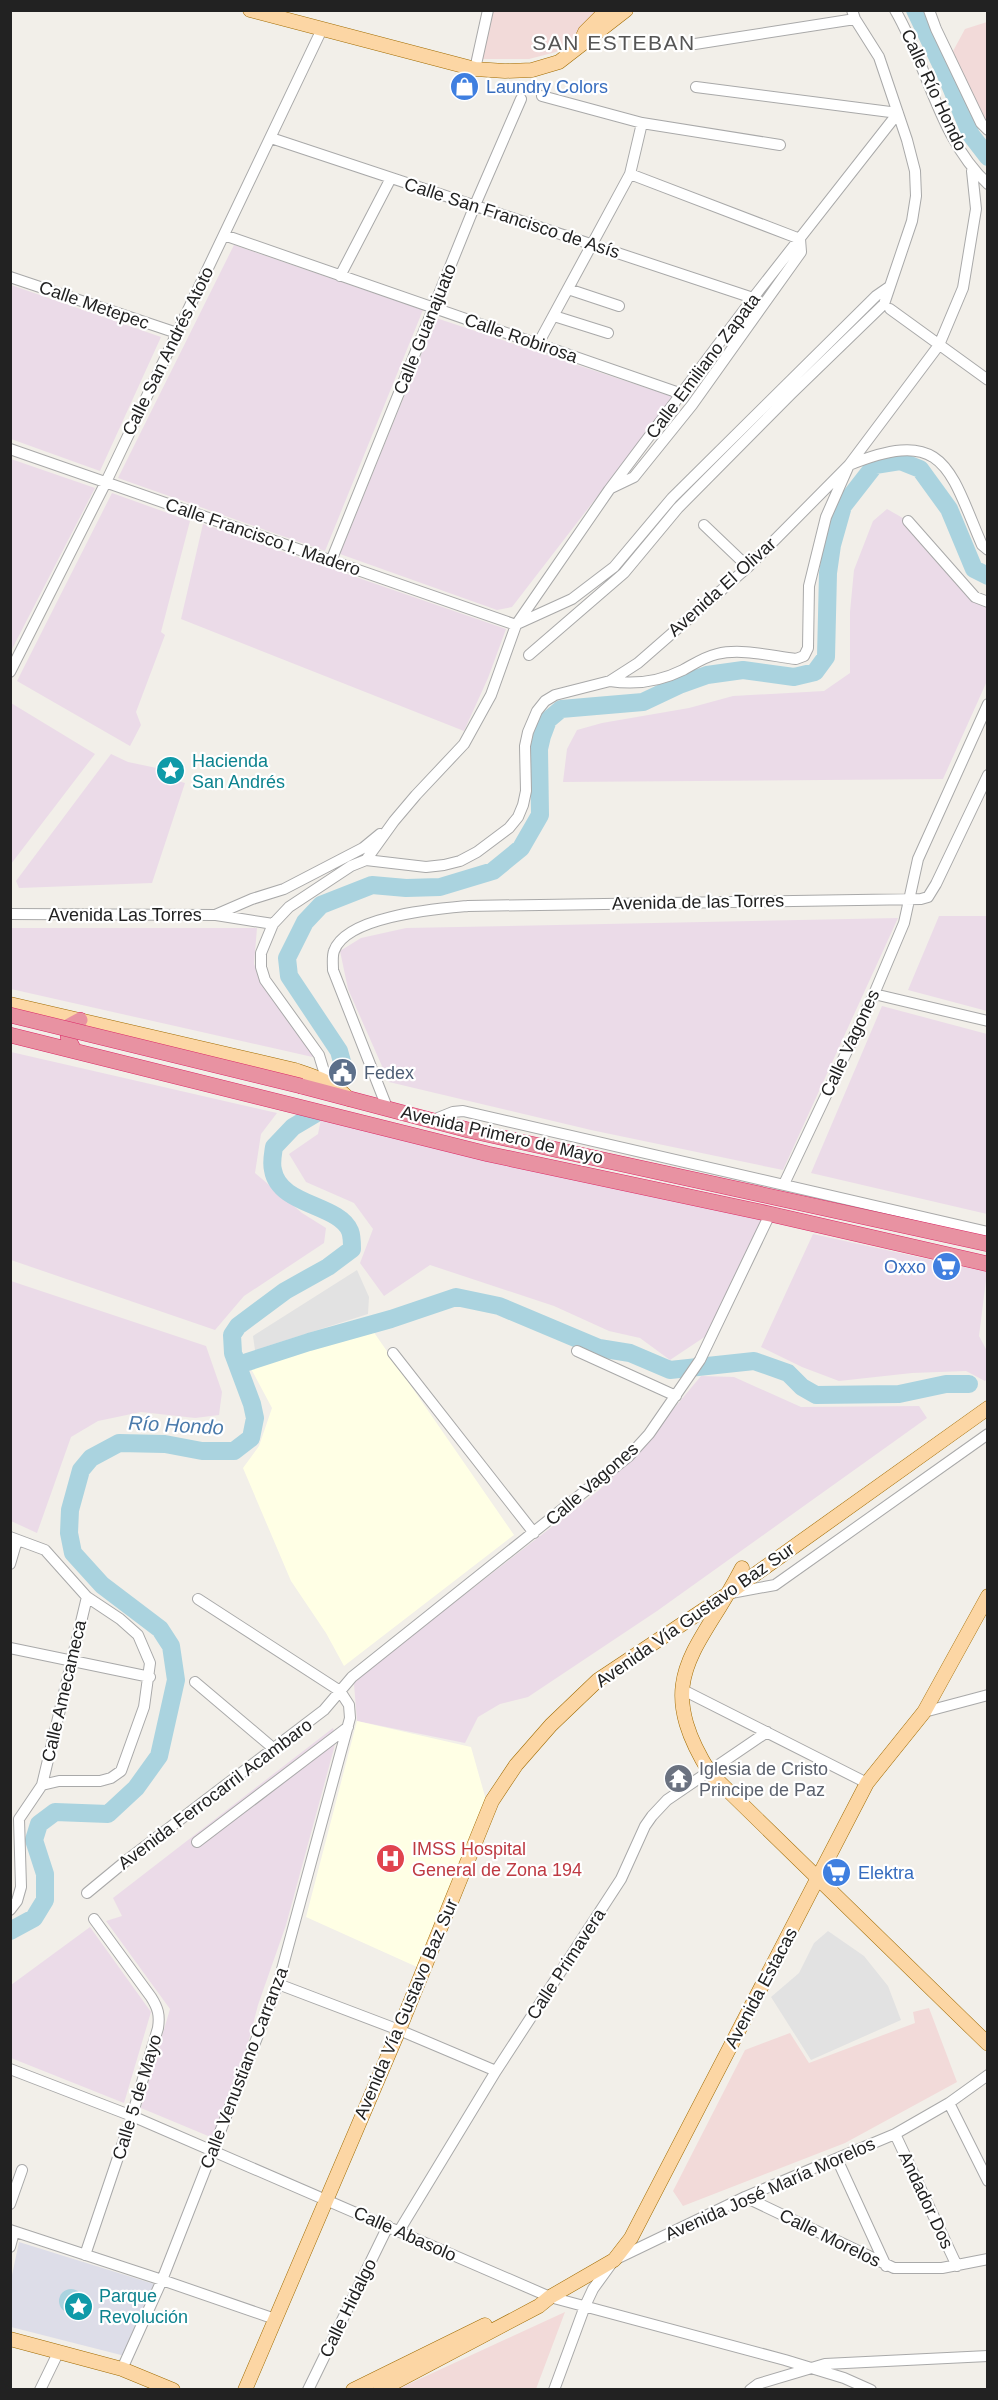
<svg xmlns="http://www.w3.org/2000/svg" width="998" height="2400" font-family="Helvetica,sans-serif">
	<rect width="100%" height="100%" fill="#f2efe9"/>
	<path fill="#f2dad9" d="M484,11H606L573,41L556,52L529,59H471Z
		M987,22V121L984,122L952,53L965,29Z
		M929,2008L957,2082L845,2143L683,2206L673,2191L745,2050L790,2033L809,2063L915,2023L913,2012Z
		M565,2312L536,2389H398Z"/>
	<path fill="#ebdbe8" d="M234,245L423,310L325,551L118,478Z
		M11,285L161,337L100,471L11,439Z
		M436,318L674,397L512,607L497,610L340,554Z
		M11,459L95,488L11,651L10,459Z
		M112,493L190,521L161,632L165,635L136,712L141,725L130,746L17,681Z
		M887,509L908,521L933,557L970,599L987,606V681L943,779L563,782L567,749L577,730L602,723L689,708L733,696L824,691L850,673V612L854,570L873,521Z
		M203,524L506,629L488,678L464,731L181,619Z
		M11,703L95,754L11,864Z
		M111,754L128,762L171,771L174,780L185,783L152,883L19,888L16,881Z
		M939,916H987V1011L908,990Z
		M898,918L783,1170L591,1130L389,1082L348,989L340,951L361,938L406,928Z
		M11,928H257L254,964L265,987L317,1058L11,989Z
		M882,1006L987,1034V1214L811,1173Z
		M11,1052L277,1113L261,1134L255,1173L302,1213L326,1228L324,1243L244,1296L215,1330L11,1260Z
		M321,1119L762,1219L712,1332L670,1360L640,1338L609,1331L554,1306L430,1265L384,1296L360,1263L373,1229L354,1203L306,1182L289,1154L318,1134Z
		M813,1234L987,1272L979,1336L987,1351V1379L985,1381L966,1371L912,1373L839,1381L802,1367L761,1347Z
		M11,1281L206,1346L222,1392L219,1415L195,1418L141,1412L98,1421L71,1437L37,1533L11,1521Z
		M701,1376L734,1377L801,1407L919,1406L927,1418L657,1611L528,1697L500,1704L478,1717L465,1743L357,1721L354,1684L361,1675L598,1491L629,1462Z
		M333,1728L336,1741L286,1925L258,2005L243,2063L213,2138L141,2108L170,2009L106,1921L122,1916L113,1898Z
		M90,1927L151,2012L124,2103L11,2058V1985Z"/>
	<path fill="#ffffe5" d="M373,1331L514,1535L344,1666L326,1633L291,1581L243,1468L259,1446L272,1408L249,1365Z
		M357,1721L471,1747L486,1800L417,1967L306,1917Z"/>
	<path fill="#e2e2e2" d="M357,1270L369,1297L368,1314L255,1350L253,1336Z
		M828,1931L864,1956L888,1986L901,2020L811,2060L771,1997L799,1973L814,1943Z"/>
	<path fill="#dddde8" d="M19,2242L154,2284L125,2356L11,2327V2280Z"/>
	<path fill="#aad3df" d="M59 2301a12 12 0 1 1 24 0a12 12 0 1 1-24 0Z"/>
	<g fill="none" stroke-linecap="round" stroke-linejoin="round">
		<path stroke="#aad3df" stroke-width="18" d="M915,10L946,75L971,135L988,157
			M344,1069L339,1051L289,976L287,958L305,922L321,905L372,885L406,888L440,887L493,871L521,848L540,815L539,749L542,736L548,720L561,709L643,702L679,685L707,675L743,670L794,677L815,672L826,657L828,573L832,545L843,506L875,465L900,461L920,469L949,509L974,569L988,576
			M238,1365L309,1342L391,1319L456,1297L499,1306L599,1348L630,1353L670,1370L754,1361L788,1373L802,1387L816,1395L899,1394L946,1384H969
			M10,1931L34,1918L45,1900V1874L34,1840L39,1824L55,1812L108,1814L136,1788L159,1756L176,1680L171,1646L160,1629L102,1585L73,1553L69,1533L70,1510L81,1470L91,1458L119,1443L165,1444L202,1451H234L251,1438L255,1418L252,1404L233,1353L232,1335L238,1326L285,1291L328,1267L352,1249C352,1244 352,1236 350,1231C339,1204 279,1206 273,1170C271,1163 273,1154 274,1147L293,1127L315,1114"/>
		<defs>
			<path id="minor" d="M895,10C928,66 939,139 988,184
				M929,10L936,29L981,123L988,130
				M695,44L855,19
				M475,69L488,10
				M696,87L898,113
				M542,96L642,123L780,145
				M271,138L753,298
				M224,235L682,394
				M340,276L391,178
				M10,277L177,333
				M568,289L619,306
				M890,309L988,380
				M554,316L608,333
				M538,344L630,174L642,123
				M10,449L516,625
				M611,488L634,477L692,405L801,252L800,239L630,174
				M908,521L975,597L988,602
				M704,525L748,567
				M331,561L475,205L521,99
				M517,624L572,599L614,567L672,498L876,296L889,287
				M529,655L624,573L678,508L791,394L884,304L912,221L916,196L915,171L907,140L879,57L855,19L852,10
				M10,672L106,482L322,29
				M610,681C636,685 659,682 683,670C694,664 704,657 717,654C741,648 771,656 796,659L804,656L808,648L809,586L826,517L849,465C945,426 949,468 982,545L988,550
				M366,860L394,821L416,795L464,744L491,695L516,625L609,490L753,298L898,113
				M10,914L215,915L252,899L284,889L363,848L380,834
				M216,915L273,924
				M874,994L988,1021
				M327,1081L319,1055L265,980L261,967V953L273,924L289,907L351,866L366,860L426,867L444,865L460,861L477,852L509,828L518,817L523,805L526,791L525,746L528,732L537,711L545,701L555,695L610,681L638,663L748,567L849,465L939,345L963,288L976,209L972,171
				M388,1110L333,970C333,964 332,956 334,951C346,916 436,909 468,906L921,899L928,897L936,884L988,775
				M433,1120L453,1112L463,1111L988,1232
				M784,1184L874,994L904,923L918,859L988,704
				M577,1351L676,1396
				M393,1353L534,1533
				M10,1537L45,1550L87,1597L120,1619L138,1635L150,1663L144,1707L121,1771L111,1778L100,1781H59L42,1785L19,1819L21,1887L17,1901L10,1910
				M10,1564L17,1540
				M731,1593L775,1585L988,1434
				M10,1648L150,1677
				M195,1682L273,1748
				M681,1689L867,1783
				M924,1712L988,1695
				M42,1785L87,1597
				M197,1842L348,1727
				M87,1893L127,1860L324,1710L352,1677L629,1456L649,1434L700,1360L770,1214
				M278,1984L399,2030L496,2071
				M10,2069L132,2116L550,2297L785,2360L844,2378L871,2390
				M949,2103L988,2181
				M895,2134L957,2266
				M837,2159L886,2266
				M745,2197L894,2268H942L988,2259
				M10,2204L22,2170
				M10,2230L162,2280L275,2319
				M399,2231L496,2071L621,1879L645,1826L652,1816L667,1800L767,1732
				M10,2247L14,2232
				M85,2255L132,2116L158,2028C160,2015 158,2008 151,1997L94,1919
				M122,2369L162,2280L278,1984L350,1718L349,1705L340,1691L198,1599
				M40,2390L58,2353
				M308,2390L388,2226
				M554,2390L585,2306L593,2289L614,2260L745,2197L895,2134L949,2103L988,2075
				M750,2390L758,2384L825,2364L988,2356"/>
			<path id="major" d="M250,10L475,69L505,71L532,70L559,62L626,10
				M580,43L585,32L607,10
				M10,1004L295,1070C316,1077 333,1082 349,1099
				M742,1568C699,1652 650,1677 710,1773L988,2044
				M10,2339L122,2369L173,2390
				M245,2390L399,2030L492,1801L516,1765L551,1725L598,1680L729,1593L988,1408
				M353,2390L485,2325
				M380,2390L539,2306L550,2297L614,2260L631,2238L867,1783L924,1712L988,1596"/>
			<path id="highway" d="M10,1035L488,1154L770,1214L988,1264
				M74,1050C69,1041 66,1036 69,1026L80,1020
				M301,1086L468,1130L567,1152"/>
		</defs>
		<use href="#minor" stroke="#a9a9a9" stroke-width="12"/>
		<use href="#major" stroke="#a06b00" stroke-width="15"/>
		<use href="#highway" stroke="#dc2a67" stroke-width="16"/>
		<use href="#minor" stroke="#fff" stroke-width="10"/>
		<use href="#major" stroke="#fcd6a4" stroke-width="14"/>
		<use href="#highway" stroke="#e892a2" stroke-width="15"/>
		<defs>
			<path id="highway-bridge" d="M10,1015L301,1086
				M567,1152L988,1244"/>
		</defs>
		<use href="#highway-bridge" stroke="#dc2a67" stroke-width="16" stroke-linecap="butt"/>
		<use href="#highway-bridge" stroke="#e892a2" stroke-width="15"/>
	</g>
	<defs>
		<symbol id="shop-disc" viewBox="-11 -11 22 22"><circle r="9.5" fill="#3f7fe0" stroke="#fff"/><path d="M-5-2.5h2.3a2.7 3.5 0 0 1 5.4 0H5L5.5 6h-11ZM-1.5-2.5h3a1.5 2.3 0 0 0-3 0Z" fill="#fff"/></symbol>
		<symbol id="sight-disc" viewBox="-11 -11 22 22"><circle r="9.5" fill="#0f9aa8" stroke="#fff"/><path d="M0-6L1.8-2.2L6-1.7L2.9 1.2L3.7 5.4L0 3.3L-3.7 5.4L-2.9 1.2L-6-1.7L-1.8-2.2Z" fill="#fff"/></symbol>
		<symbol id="civic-disc" viewBox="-11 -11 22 22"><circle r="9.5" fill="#5c6f8a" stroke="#fff"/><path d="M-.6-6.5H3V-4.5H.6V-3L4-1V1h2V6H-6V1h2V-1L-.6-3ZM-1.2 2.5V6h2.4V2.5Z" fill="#fff"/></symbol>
		<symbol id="supermarket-disc" viewBox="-11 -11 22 22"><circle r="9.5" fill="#3f7fe0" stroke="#fff"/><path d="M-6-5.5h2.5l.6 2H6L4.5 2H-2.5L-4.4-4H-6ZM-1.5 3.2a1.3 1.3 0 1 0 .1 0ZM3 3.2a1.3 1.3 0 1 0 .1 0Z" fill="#fff"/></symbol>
		<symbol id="temple-disc" viewBox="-11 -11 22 22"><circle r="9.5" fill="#6b7280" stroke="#fff"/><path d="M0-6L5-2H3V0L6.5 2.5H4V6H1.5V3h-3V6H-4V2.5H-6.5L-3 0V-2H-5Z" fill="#fff"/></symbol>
		<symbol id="hospital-disc" viewBox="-11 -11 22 22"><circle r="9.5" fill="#e0444e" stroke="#fff"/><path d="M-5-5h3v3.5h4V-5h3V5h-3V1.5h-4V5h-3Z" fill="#fff"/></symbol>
	</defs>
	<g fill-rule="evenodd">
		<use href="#shop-disc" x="448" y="70" width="33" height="33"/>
		<use href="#sight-disc" x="154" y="754" width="33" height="33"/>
		<use href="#civic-disc" x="326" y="1056" width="33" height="33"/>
		<use href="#supermarket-disc" x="930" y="1250" width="33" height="33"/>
		<use href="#temple-disc" x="662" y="1762" width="33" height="33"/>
		<use href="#hospital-disc" x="374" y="1842" width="33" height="33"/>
		<use href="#supermarket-disc" x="820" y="1856" width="33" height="33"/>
		<use href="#sight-disc" x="62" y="2290" width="33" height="33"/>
	</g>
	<g text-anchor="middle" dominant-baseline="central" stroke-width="4.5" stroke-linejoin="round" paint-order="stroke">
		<g font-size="18" fill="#366cbe" stroke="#fff" text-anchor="start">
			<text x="486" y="87">Laundry Colors</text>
			<text x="926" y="1267" text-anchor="end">Oxxo</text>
			<text x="858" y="1873">Elektra</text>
		</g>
		<g font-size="18" fill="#222" stroke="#fff">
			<text transform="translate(934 90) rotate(65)">Calle Río Hondo</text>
			<text transform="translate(512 218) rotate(18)">Calle San Francisco de Asís</text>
			<text transform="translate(94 305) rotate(19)">Calle Metepec</text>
			<text transform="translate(425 329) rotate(-68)">Calle Guanajuato</text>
			<text transform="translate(521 338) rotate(19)">Calle Robirosa</text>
			<text transform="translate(168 351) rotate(-64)">Calle San Andrés Atoto</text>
			<text transform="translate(703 366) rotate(-53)">Calle Emiliano Zapata</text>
			<text transform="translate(263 537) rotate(19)">Calle Francisco I. Madero</text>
			<text transform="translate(722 587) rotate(-42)">Avenida El Olivar</text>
			<text transform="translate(698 902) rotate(-1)">Avenida de las Torres</text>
			<text x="125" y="915">Avenida Las Torres</text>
			<text transform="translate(850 1043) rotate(-65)">Calle Vagones</text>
			<text transform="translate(502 1135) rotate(13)">Avenida Primero de Mayo</text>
			<text transform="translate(592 1484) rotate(-41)">Calle Vagones</text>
			<text transform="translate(695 1615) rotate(-35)">Avenida Vía Gustavo Baz Sur</text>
			<text transform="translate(64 1691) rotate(-77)">Calle Amecameca</text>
			<text transform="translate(215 1794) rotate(-37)">Avenida Ferrocarril Acambaro</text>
			<text transform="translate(566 1964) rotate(-57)">Calle Primavera</text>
			<text transform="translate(761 1988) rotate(-62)">Avenida Estacas</text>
			<text transform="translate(406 2009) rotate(-67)">Avenida Vía Gustavo Baz Sur</text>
			<text transform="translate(244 2068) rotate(-69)">Calle Venustiano Carranza</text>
			<text transform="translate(137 2097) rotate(-73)">Calle 5 de Mayo</text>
			<text transform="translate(770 2189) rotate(-24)">Avenida José María Morelos</text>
			<text transform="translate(926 2200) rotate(65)">Andador Dos</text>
			<text transform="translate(405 2234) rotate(24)">Calle Abasolo</text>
			<text transform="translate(830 2238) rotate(26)">Calle Morelos</text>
			<text transform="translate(348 2308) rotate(-64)">Calle Hidalgo</text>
		</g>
		<g font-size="18" fill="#0d838f" stroke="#fff" text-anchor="start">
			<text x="192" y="761">Hacienda<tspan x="192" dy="21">San Andrés</tspan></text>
			<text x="99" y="2296">Parque<tspan x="99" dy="21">Revolución</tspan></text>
		</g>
		<g font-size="18" fill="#4e5e75" stroke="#fff" text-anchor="start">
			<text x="364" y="1073">Fedex</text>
		</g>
		<g font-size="18" fill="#5b616d" stroke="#fff" text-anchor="start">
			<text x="699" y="1769">Iglesia de Cristo<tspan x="699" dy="21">Principe de Paz</tspan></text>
		</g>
		<g font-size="18" fill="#be3a42" stroke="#fff" text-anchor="start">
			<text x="412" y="1849">IMSS Hospital<tspan x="412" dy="21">General de Zona 194</tspan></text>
		</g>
		<g font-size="20" font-style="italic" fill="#4a7aab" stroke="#fff">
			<text transform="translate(176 1425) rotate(3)">Río Hondo</text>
		</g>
		<g font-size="21" letter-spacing="1.5" fill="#555" stroke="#fff">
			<text x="614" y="42">SAN ESTEBAN</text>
		</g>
	</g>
	<rect width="998" height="2400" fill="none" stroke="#222222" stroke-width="24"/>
</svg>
